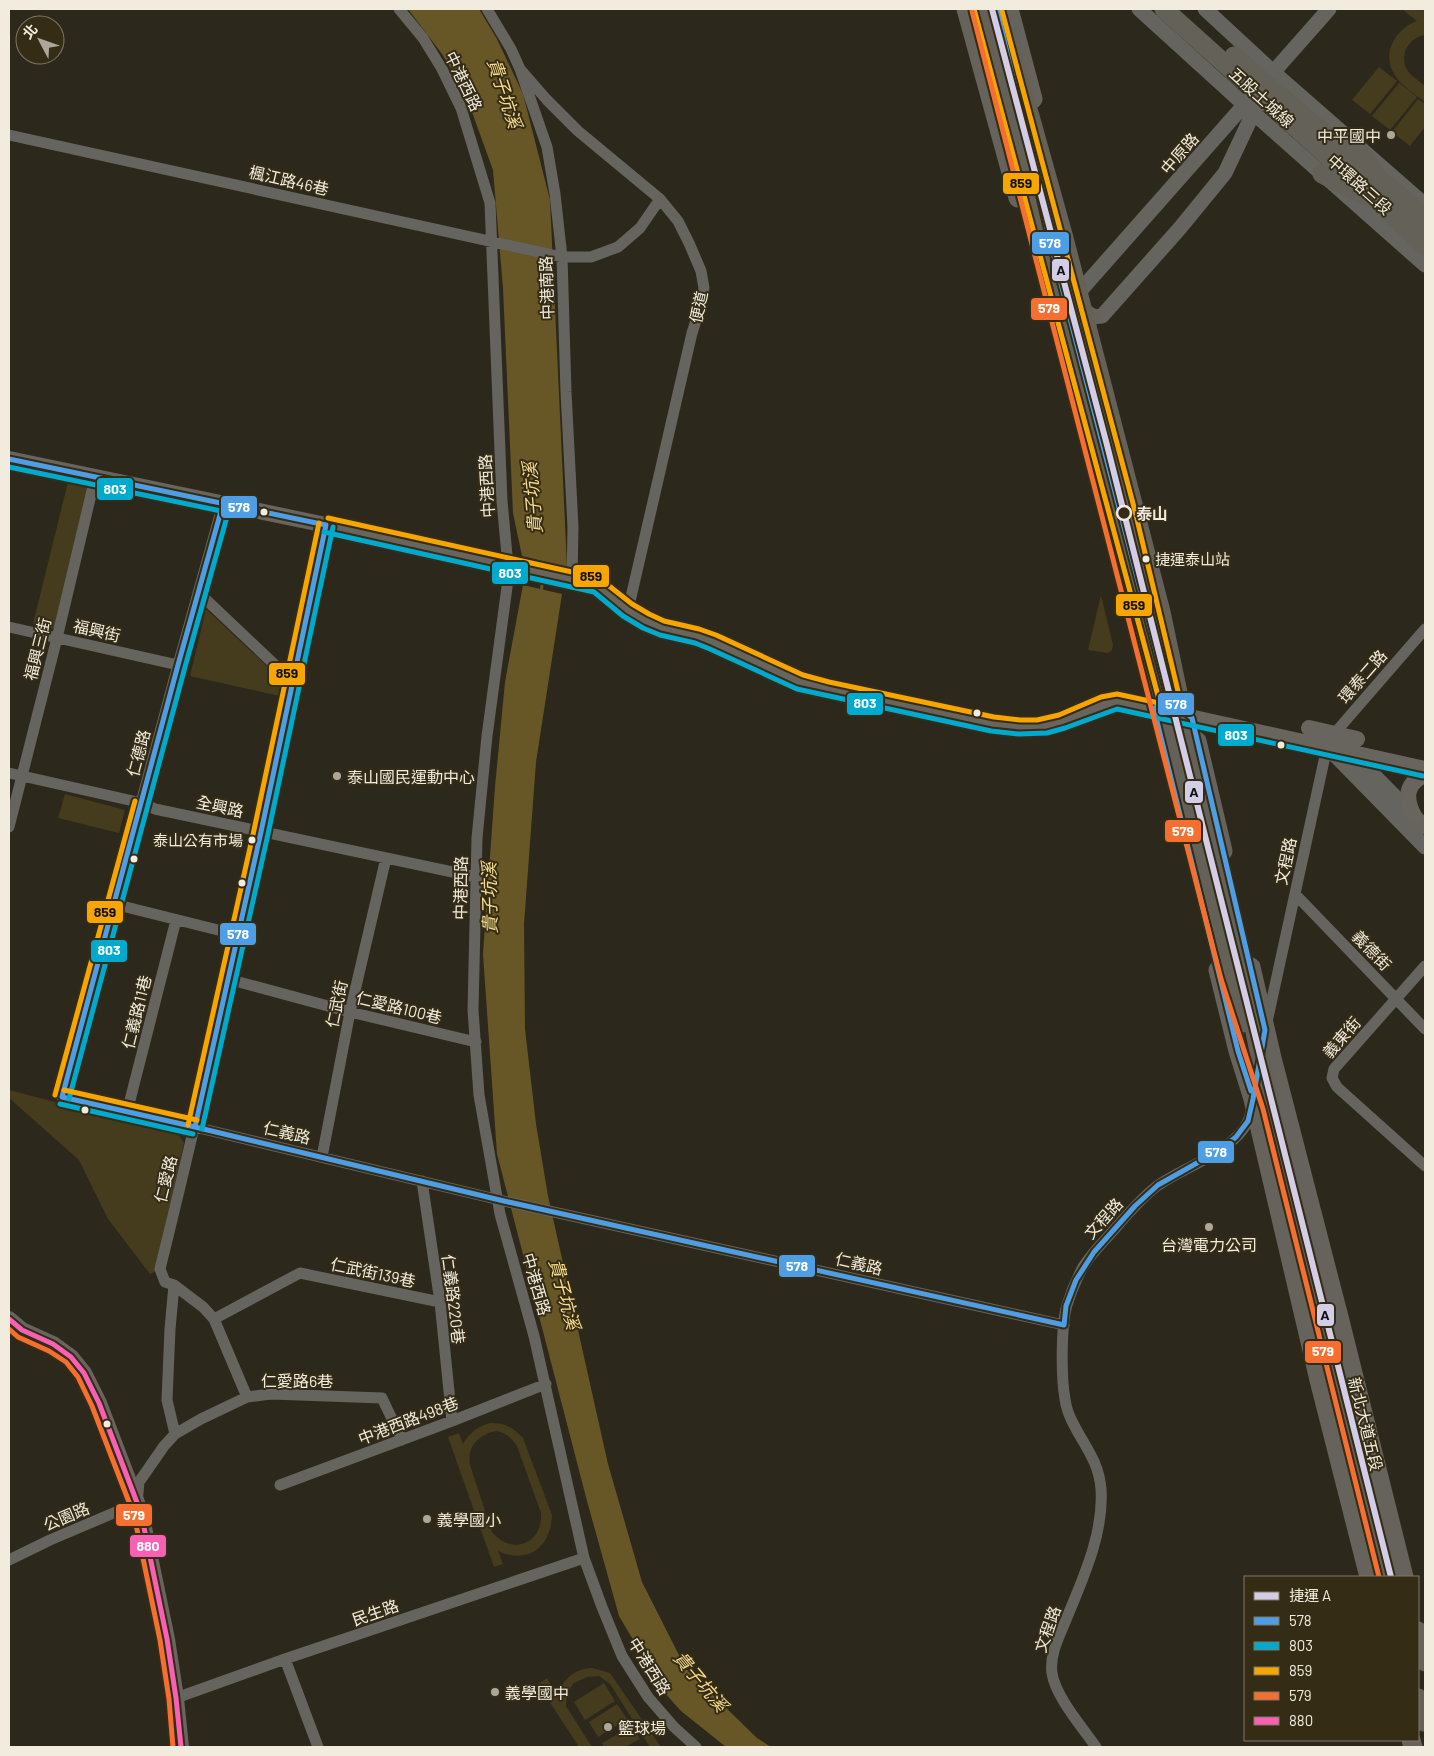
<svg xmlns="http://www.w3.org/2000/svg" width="1434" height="1756" font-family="Barlow,'Noto Sans TC',sans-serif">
	<rect width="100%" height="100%" fill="#2d281c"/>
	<path fill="#453b1d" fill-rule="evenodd" d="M1402,9H1425V35C1409,37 1398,56 1408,71C1412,77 1420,81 1425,86V102C1416,95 1403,87 1396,77C1380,55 1395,29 1417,21Z
		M1379,67L1397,81L1370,114L1352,100Z
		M1399,83L1417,97L1390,130L1372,116Z
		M1418,99L1425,104V127L1410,146L1392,132Z
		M68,482L88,487L54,629L33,624Z
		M1101,595L1113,645L1112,650L1108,653L1088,650Z
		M206,609L286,684L284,697L190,676Z
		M65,794L125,810L119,833L58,818Z
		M9,1090L178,1134L184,1143L156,1271L150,1274L108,1219L79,1160L9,1098Z
		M490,1423C505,1423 513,1427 523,1438L552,1515C551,1546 529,1565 498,1551L503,1564L494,1567L448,1437L459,1433L463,1444C470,1432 477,1427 490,1423ZM496,1431C506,1433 511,1437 517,1446L541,1513C543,1544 512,1556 492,1532L470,1465C467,1446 478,1435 496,1431Z
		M592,1668L610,1673L661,1747H650L610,1684L599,1676L587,1677L574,1683L567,1693L566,1706L592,1747H579L538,1684L547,1678L557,1696C563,1679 574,1669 592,1668Z
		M604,1683L615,1701L585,1720L574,1702Z
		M617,1704L627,1719L598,1737L589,1722Z
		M632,1726L640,1739L625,1747H604L602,1743Z"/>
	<path fill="#675727" d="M408,9H479L497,39L523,94L550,200L567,567L522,556L513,513L503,288L493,170L464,90L442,54Z
		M523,585L562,594L536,762L524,924L525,1029L536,1124L548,1196L608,1464L642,1582L686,1669L757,1738L771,1747H726L681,1711L664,1692L619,1616L587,1501L497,1154L483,954L495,787L505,682Z"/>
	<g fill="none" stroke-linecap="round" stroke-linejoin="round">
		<path stroke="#675727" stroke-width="3" d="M541,592L543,579"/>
		<path stroke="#65645e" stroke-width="11" d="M399,9L423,38L442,69L461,108L490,203L502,501L508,566L507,587L487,736L477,838L473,1010L479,1095L500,1214L534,1336L584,1558L602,1607L622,1656L648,1697L674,1727L696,1747
			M487,9L511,49L520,69L547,147L555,194L562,257L566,392L573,527L572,580
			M520,69L547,100L578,131L660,199L678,221L689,243L701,271L704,288L700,308L692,333L628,610
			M9,135L562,257H591L618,247L640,228L660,199
			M223,504L178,665L62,1097L195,1127L504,1201L1064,1325
			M199,593L293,682
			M9,627L178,665
			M9,773L142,803L155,809L476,877L481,881
			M9,827L57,638L95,478
			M1295,894L1425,1029
			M114,904L238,935
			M1425,966L1334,1069L1332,1078L1337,1087L1425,1166
			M228,979L350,1012L476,1042
			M1267,1022L1327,747L1334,734L1425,629
			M127,1112L176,920
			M322,1157L350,1012L386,858
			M422,1181L440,1302L452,1421
			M174,1285L170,1329L167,1400L175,1434
			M214,1319L300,1273L440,1302
			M247,1397L214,1319L203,1307L174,1285L165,1282L160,1269C221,1022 274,773 326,525
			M280,1485L452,1421L546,1384
			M9,1560L50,1540L137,1503L139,1482L164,1446L175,1434L201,1419L247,1397L271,1394L382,1398L402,1440
			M285,1659L318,1747
			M176,1698L285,1659L584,1558
			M1096,1747C1083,1728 1055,1696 1052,1673C1049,1654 1061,1633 1068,1615C1084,1576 1104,1532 1101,1489C1099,1463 1086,1448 1075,1427C1070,1418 1066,1408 1065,1399C1061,1377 1061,1325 1067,1305C1071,1292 1077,1278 1083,1267C1091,1254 1102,1243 1112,1232C1126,1216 1140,1199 1157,1186C1183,1167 1234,1152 1248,1121C1250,1117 1251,1111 1252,1107"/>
		<path stroke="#65645e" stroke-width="15" d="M1139,9L1249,109L1425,265
			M1205,9L1273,72L1425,205
			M1072,300L1329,9
			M1091,317L1102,316L1180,228L1225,173L1257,105
			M1327,747L1425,847
			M1349,750L1425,827"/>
		<path stroke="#68645e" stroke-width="16" d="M9,459L326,525L597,585L628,610L646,621L662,628L697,636L713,642L800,682L827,689L993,724C1017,727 1040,730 1063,721C1081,714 1098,705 1117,701L1425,769
			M1309,728L1357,739
			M1414,816C1405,799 1405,783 1425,775
			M9,1319L22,1330L53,1344L71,1357L84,1373L99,1403L141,1513L167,1639L176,1698L181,1747"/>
		<path stroke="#65635b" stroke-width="19" d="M966,9L1018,198
			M1009,9L1033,99
			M1005,66L1038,191
			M1048,230L1067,304L1091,317
			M1197,741L1223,851
			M1251,967L1272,1058L1339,1317L1404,1577
			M1218,970L1238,1051L1253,1099L1319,1380L1369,1577
			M1418,1631L1425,1662
			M1411,1740L1413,1747"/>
		<path stroke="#646159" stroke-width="19" d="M979,9L989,46
			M997,9L1000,22
			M1352,141L1405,216L1425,233
			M1322,174L1370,198
			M1029,175L1051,245
			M1114,486L1168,697L1189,716
			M1349,1425L1387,1577
			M1418,1698L1424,1722"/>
		<path stroke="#646159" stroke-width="19" d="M1164,9C1251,88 1340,165 1425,246
			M1000,22L1030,116L1064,238L1161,612L1195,773L1243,972L1270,1107L1349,1425
			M984,30L1071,371L1160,708L1228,977L1243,1023
			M1234,56L1355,160L1425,216"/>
		<defs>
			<path id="bus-1" d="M997,9L1051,245L1168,697L1192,718L1265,1030L1253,1099L1248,1121L1236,1137L1220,1150L1158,1185L1135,1206L1094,1252L1076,1280L1066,1306L1064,1325
				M9,459L326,525L261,832L195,1127
				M223,504L178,665L62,1097L195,1127L504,1201L1064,1325
				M1168,697L1154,709L1238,1051L1251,1091"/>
			<path id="bus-2" d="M9,467L221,511
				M324,532L594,592L623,616L643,628L660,635L695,643L710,649L797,689L991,731L1019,734L1047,733L1065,728L1117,709L1423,776
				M69,1099L185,667L230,506
				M60,1104L193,1134
				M202,1129L268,834L333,527"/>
			<path id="bus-3" d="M974,9L1161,707
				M328,518L599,578L632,604L649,614L664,621L699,629L716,635L803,675L829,682L994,717L1020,720H1037L1059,715L1101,697L1117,694L1182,708L1135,511L1002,11
				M64,1090L197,1120
				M55,1095L135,801
				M188,1125L254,830L319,523"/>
			<path id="bus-4" d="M972,11L1221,979L1263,1109L1379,1577
				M9,1329L18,1337L49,1351L66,1362L78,1377L92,1406L134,1515L160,1640L169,1699L173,1747"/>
			<path id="bus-5" d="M9,1319L22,1330L53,1344L71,1357L84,1373L99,1403L141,1513L167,1639L176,1698L181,1747"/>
		</defs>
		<use href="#bus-1" stroke="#342c15" stroke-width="9"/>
		<use href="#bus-2" stroke="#342c15" stroke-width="9"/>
		<use href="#bus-3" stroke="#342c15" stroke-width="9"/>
		<use href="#bus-4" stroke="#342c15" stroke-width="9"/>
		<use href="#bus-5" stroke="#342c15" stroke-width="9"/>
		<use href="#bus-1" stroke="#4d9ee5" stroke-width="5"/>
		<use href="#bus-2" stroke="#00a9ce" stroke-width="5"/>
		<use href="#bus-3" stroke="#f7a600" stroke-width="5"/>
		<use href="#bus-4" stroke="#f46f30" stroke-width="5"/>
		<use href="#bus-5" stroke="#f860b3" stroke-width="5"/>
		<defs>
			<path id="metro-1" d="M992,9L1107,445L1391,1577"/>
		</defs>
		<use href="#metro-1" stroke="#342c15" stroke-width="10"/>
		<use href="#metro-1" stroke="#d4cde7" stroke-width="6"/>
	</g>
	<g fill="#aca79a" stroke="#342c15" stroke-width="2">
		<circle cx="1391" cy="135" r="5"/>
		<circle cx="337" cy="776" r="5"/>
		<circle cx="1209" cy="1227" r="5"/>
		<circle cx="427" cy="1519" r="5"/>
		<circle cx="495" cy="1692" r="5"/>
		<circle cx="608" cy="1727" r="5"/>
	</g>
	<g fill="#f1ecde" stroke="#342c15" stroke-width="2">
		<circle cx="264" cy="512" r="4.5"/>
		<circle cx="1146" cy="559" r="4.5"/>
		<circle cx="977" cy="713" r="4.5"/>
		<circle cx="1281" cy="745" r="4.5"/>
		<circle cx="252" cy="840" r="4.5"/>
		<circle cx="134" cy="859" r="4.5"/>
		<circle cx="242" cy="883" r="4.5"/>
		<circle cx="85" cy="1110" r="4.5"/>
		<circle cx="107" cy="1424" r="4.5"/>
	</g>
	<circle fill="#342c15" stroke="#f1ecde" stroke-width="2.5" cx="1124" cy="513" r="7"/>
	<g text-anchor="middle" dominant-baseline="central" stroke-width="4" stroke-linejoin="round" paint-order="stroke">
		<g font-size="15" fill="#f1ecde" stroke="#342c15" text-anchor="start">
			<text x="1155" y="559">捷運泰山站</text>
			<text x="243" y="840" text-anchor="end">泰山公有市場</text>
		</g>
		<g font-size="16" fill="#f1ecde" stroke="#342c15">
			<text transform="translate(464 81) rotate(64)">中港西路</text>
			<text transform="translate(1262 97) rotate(42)">五股土城線</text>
			<text transform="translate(1179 153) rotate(-49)">中原路</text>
			<text transform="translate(289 180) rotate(13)">楓江路46巷</text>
			<text transform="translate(1360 184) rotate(42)">中環路三段</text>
			<text transform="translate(546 288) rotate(-92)">中港南路</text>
			<text transform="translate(698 307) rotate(-78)">便道</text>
			<text transform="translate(486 486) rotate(-93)">中港西路</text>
			<text transform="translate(97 630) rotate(13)">福興街</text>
			<text transform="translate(37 649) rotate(-76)">福興三街</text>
			<text transform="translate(1362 676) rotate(-49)">環泰二路</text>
			<text transform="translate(138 753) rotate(-75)">仁德路</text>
			<text transform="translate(220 806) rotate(12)">全興路</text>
			<text transform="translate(1285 861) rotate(-78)">文程路</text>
			<text transform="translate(460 888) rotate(-89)">中港西路</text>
			<text transform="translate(1372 950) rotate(46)">義德街</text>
			<text transform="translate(336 1004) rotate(-78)">仁武街</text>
			<text transform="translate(399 1007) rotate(14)">仁愛路100巷</text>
			<text transform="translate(136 1012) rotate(-76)">仁義路11巷</text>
			<text transform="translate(1341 1037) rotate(-49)">義東街</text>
			<text transform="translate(287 1132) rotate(13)">仁義路</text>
			<text transform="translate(165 1179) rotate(-76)">仁愛路</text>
			<text transform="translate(1103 1218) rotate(-48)">文程路</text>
			<text transform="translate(859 1263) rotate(13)">仁義路</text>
			<text transform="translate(373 1272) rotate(12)">仁武街139巷</text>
			<text transform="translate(537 1284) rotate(74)">中港西路</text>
			<text transform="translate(454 1299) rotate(83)">仁義路220巷</text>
			<text x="297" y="1380">仁愛路6巷</text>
			<text transform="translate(408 1420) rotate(-21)">中港西路498巷</text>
			<text transform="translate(1366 1424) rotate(76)">新北大道五段</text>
			<text transform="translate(66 1516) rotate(-23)">公園路</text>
			<text transform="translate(375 1612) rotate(-19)">民生路</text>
			<text transform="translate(1047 1629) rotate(-71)">文程路</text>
			<text transform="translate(650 1666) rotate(58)">中港西路</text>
		</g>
		<g font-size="16" fill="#f1ecde" stroke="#342c15" text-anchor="start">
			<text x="1381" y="135" text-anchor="end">中平國中</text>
			<text x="347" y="776">泰山國民運動中心</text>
			<text x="1209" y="1244" text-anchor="middle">台灣電力公司</text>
			<text x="437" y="1519">義學國小</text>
			<text x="505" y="1692">義學國中</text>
			<text x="618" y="1727">籃球場</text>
		</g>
		<g font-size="16" font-weight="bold" fill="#f1ecde" stroke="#342c15" text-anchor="start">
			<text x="1136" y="513">泰山</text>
		</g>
		<g font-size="18" font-style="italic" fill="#f8dc8c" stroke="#342c15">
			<text transform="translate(505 93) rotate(72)">貴子坑溪</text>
			<text transform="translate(532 498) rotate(-95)">貴子坑溪</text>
			<text transform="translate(489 898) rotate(-91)">貴子坑溪</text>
			<text transform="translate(565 1294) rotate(75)">貴子坑溪</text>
			<text transform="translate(701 1681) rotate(50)">貴子坑溪</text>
		</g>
	</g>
	<g stroke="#342c15" stroke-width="2">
		<rect x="1002" y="172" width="38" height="23" rx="5" fill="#f7a600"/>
		<rect x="1031" y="231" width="39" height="24" rx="5" fill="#4d9ee5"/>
		<rect x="1051" y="258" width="19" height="24" rx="5" fill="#d4cde7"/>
		<rect x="1030" y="297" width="38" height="24" rx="5" fill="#f46f30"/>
		<rect x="96" y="477" width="38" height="24" rx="5" fill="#00a9ce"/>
		<rect x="220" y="495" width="38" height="24" rx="5" fill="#4d9ee5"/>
		<rect x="491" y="561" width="38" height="24" rx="5" fill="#00a9ce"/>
		<rect x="572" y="564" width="38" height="24" rx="5" fill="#f7a600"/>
		<rect x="1115" y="593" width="38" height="24" rx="5" fill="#f7a600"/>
		<rect x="268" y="662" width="38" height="24" rx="5" fill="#f7a600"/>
		<rect x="846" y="692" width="38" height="24" rx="5" fill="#00a9ce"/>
		<rect x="1157" y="692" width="38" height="24" rx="5" fill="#4d9ee5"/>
		<rect x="1217" y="723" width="38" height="24" rx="5" fill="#00a9ce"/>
		<rect x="1184" y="780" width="20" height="24" rx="5" fill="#d4cde7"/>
		<rect x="1164" y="819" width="38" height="24" rx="5" fill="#f46f30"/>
		<rect x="86" y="900" width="38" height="24" rx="5" fill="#f7a600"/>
		<rect x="219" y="922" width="38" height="24" rx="5" fill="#4d9ee5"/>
		<rect x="90" y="939" width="38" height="24" rx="5" fill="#00a9ce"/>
		<rect x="1197" y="1140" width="38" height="24" rx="5" fill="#4d9ee5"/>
		<rect x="778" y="1254" width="38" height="24" rx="5" fill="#4d9ee5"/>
		<rect x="1316" y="1303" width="19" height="24" rx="5" fill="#d4cde7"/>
		<rect x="1304" y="1340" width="38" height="24" rx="5" fill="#f46f30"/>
		<rect x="115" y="1503" width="38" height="24" rx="5" fill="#f46f30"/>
		<rect x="129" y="1534" width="38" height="24" rx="5" fill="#f860b3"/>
	</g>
	<g font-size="14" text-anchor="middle" font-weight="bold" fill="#fff">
		<text x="1050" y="248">578</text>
		<text x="1049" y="313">579</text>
		<text x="115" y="494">803</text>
		<text x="239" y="512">578</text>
		<text x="510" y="578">803</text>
		<text x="865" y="708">803</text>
		<text x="1176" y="709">578</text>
		<text x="1236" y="740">803</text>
		<text x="1183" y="836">579</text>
		<text x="238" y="939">578</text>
		<text x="109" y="955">803</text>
		<text x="1216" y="1157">578</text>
		<text x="797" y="1271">578</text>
		<text x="1323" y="1356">579</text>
		<text x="134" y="1520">579</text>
		<text x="148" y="1551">880</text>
	</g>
	<g font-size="14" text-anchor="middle" font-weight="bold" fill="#111">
		<text x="1021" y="188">859</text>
		<text x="1061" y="275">A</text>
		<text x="591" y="581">859</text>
		<text x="1134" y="610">859</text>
		<text x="287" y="678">859</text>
		<text x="1194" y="797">A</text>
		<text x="105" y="917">859</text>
		<text x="1325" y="1320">A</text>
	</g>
	<rect width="1434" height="1756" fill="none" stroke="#f1ecde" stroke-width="20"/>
	<rect x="1244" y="1576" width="175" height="165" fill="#342c15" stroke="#807965"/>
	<rect x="1254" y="1592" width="25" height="8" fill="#d4cde7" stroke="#807965"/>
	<text x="1289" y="1601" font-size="15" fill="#f1ecde">捷運 A</text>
	<rect x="1254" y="1617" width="25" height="8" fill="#4d9ee5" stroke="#807965"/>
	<text x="1289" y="1626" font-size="15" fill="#f1ecde">578</text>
	<rect x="1254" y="1642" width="25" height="8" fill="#00a9ce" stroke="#807965"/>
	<text x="1289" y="1651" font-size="15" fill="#f1ecde">803</text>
	<rect x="1254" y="1667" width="25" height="8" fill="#f7a600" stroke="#807965"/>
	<text x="1289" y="1676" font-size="15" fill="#f1ecde">859</text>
	<rect x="1254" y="1692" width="25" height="8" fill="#f46f30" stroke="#807965"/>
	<text x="1289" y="1701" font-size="15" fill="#f1ecde">579</text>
	<rect x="1254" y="1717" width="25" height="8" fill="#f860b3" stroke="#807965"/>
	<text x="1289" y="1726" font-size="15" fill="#f1ecde">880</text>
	<g transform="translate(40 40) rotate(311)"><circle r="24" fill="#342c15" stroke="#807965"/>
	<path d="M0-4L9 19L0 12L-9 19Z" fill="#aca79a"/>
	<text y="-8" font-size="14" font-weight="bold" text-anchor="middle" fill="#f1ecde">北</text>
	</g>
</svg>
